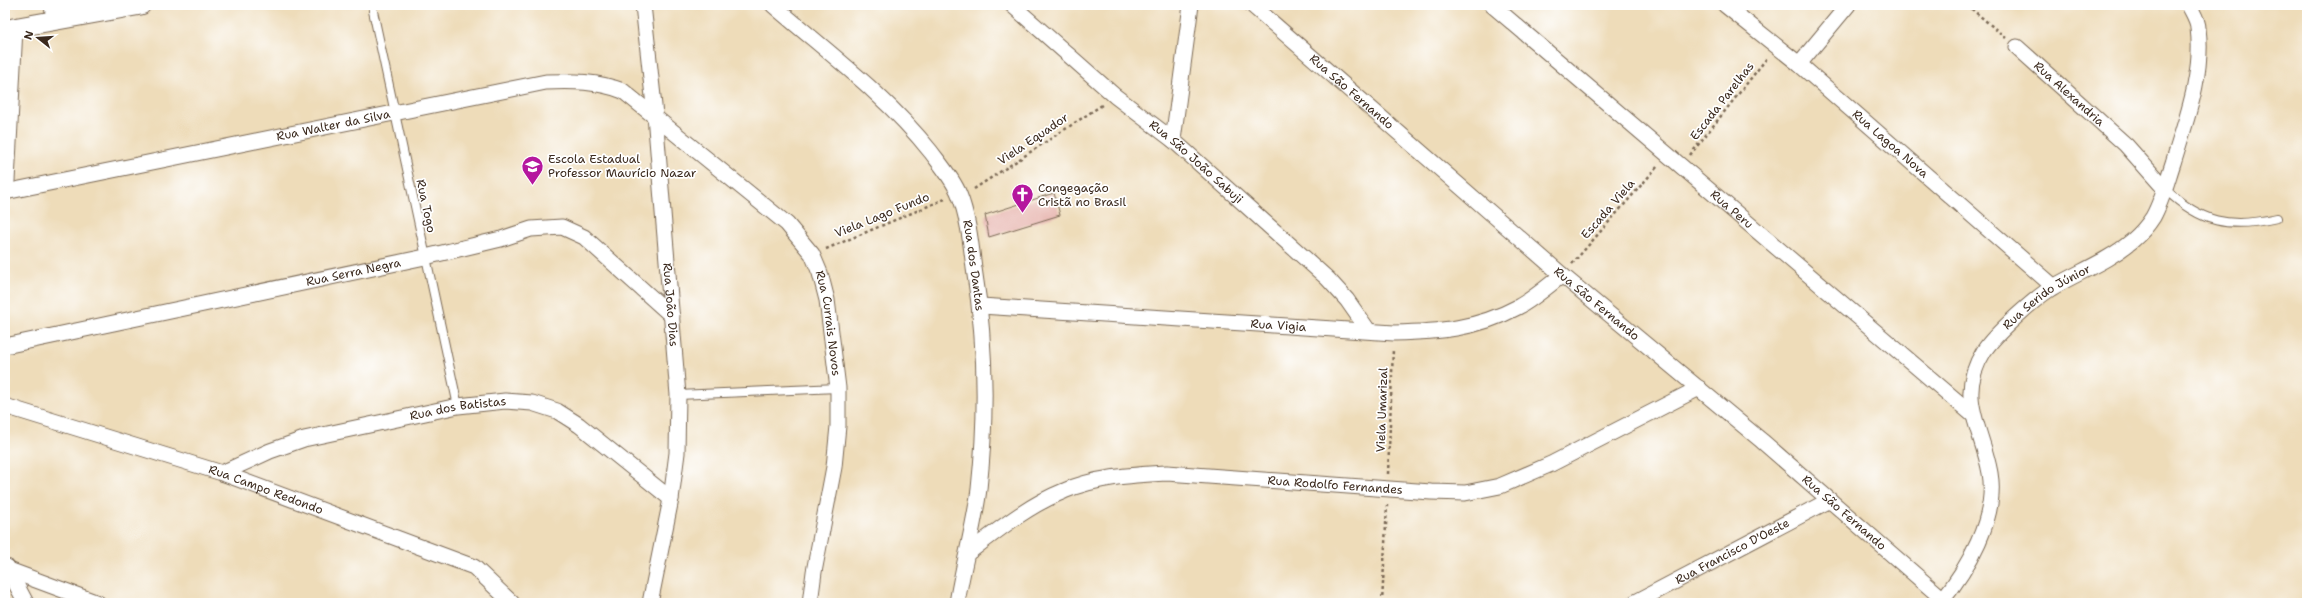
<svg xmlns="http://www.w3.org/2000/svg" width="2312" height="608" font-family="'Shantell Sans',sans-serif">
	<rect width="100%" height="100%" fill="#fff"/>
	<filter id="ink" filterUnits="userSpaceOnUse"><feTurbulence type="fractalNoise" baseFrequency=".025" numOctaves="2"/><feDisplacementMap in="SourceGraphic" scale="8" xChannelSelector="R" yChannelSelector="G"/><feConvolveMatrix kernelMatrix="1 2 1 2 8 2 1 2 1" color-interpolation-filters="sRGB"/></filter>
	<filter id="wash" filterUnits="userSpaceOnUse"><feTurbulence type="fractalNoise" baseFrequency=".012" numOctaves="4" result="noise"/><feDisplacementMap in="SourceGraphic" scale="16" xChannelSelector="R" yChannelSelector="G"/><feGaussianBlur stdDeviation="0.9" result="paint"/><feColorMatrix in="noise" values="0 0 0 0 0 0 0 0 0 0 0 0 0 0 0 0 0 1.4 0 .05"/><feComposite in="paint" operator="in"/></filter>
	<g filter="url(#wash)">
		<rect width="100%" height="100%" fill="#eedcb9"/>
		<g id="blocks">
			<path fill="#e6b2ac" d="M1054,193L1060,215L989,237L985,215Z"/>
		</g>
	</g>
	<g filter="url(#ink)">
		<use href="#blocks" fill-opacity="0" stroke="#7a6854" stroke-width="1"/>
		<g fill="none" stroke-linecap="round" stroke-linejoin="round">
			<defs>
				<path id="service" d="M373,11L458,406
					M2165,189C2201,223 2229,229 2277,218
					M678,395L838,388"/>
				<g id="minor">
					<path d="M52,5L54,20"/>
					<path id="s1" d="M643,5L655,115L678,395L677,453L671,499L650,603"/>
					<path id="s2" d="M773,5C827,52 886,95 931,152C940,164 953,179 959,194C968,216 971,244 974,268C986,341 987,415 979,489C974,528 963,565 957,603"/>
					<path id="s3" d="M1012,5L1115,96L1173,140L1328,279L1347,300L1368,330"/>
					<path id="s4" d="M1252,5L1562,275L1762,441L1943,599"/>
					<path id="s5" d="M1492,5L1972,414"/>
					<path id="s6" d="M1725,5L1799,64L2053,286"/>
					<path id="s7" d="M2017,47L2126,145L2165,189"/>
					<path d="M1799,64L1848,5"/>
					<path d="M1173,140L1191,5"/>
					<path id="s8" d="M5,192L546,82C573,81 597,81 623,91L787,224L812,254L820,273L827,300L838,388V426L834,467L814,572L810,603"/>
					<path id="s9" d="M981,306L1394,333C1438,332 1477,329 1518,307C1533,299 1548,286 1562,275"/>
					<path id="s10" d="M5,346L425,257L501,239L531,229L562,227L584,237L672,316"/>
					<path id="s11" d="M5,406L222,473L474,567L512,603"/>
					<path id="s12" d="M222,473L270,451L304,439L458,406L505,401L532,403L557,411L579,425L671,499"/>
					<path id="s13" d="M969,552C998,530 1029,505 1064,491C1096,477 1132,475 1167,473L1431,492L1465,493L1500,486L1551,464L1699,388"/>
					<path d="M7,567L26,603"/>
					<path d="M9,570L98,603"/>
					<path id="s14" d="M1634,603L1830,500"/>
					<path id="s15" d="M1940,603C1967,570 1998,518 1990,473C1982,427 1955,397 1984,351C1994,335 2038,295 2055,286C2081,271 2108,261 2132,241C2139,235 2148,225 2153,217C2162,201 2167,181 2173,163C2186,120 2204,74 2198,28C2198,20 2192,12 2189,5"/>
				</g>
				<path id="tertiary" d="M5,181L13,28L141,5"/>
			</defs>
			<use href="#service" stroke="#7a6854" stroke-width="10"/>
			<use href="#minor" stroke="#7a6854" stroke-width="17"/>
			<use href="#tertiary" stroke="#7a6854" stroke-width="21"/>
			<path stroke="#7a6854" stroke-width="2.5" stroke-dasharray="3 3" stroke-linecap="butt" d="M1967,5L2006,38
				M1690,155L1767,58
				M974,189L1102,105
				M826,249L945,199
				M1572,264L1658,166
				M1388,474L1393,349
				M1382,603L1387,505"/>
			<use href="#service" stroke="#fff" stroke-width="8"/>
			<use href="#minor" stroke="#fff" stroke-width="15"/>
			<use href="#tertiary" stroke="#fff" stroke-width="19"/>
		</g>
	</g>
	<defs>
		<symbol id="school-pin" viewBox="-11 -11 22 30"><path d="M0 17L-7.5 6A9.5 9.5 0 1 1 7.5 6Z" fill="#b5179e" stroke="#fff"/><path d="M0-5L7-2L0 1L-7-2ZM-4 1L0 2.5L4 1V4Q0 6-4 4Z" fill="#fff"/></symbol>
		<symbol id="church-pin" viewBox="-11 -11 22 30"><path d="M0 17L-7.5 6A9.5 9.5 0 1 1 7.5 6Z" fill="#b5179e" stroke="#fff"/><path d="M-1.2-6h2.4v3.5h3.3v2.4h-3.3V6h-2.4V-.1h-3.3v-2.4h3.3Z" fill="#fff"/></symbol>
	</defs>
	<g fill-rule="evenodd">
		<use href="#school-pin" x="520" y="154" width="25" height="34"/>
		<use href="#church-pin" x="1010" y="182" width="25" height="34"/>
	</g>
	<g text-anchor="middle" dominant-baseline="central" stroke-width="3.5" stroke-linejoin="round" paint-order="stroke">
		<g font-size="12" fill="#3b2a1e" stroke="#fff">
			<text stroke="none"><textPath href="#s4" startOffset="132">Rua São Fernando</textPath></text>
			<text stroke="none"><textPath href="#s7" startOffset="70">Rua Alexandria</textPath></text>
			<text transform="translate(1722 101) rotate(-52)">Escada Parelhas</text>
			<text stroke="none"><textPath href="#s8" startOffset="335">Rua Walter da Silva</textPath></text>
			<text transform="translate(1033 139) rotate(-34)">Viela Equador</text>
			<text stroke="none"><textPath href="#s6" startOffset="216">Rua Lagoa Nova</textPath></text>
			<text stroke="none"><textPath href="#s3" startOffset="242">Rua São João Sabuji</textPath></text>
			<text transform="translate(426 206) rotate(78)">Rua Togo</text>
			<text transform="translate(1608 209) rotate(-49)">Escada Viela</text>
			<text stroke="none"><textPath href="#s5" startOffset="315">Rua Peru</textPath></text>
			<text transform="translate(882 215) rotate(-22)">Viela Lago Fundo</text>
			<text stroke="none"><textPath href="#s2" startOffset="340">Rua dos Dantas</textPath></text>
			<text stroke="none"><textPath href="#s10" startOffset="356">Rua Serra Negra</textPath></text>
			<text stroke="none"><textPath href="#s15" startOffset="354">Rua Serido Júnior</textPath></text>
			<text stroke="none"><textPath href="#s4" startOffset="456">Rua São Fernando</textPath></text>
			<text stroke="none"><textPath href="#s1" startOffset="301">Rua João Dias</textPath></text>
			<text stroke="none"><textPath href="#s8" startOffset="952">Rua Currais Novos</textPath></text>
			<text stroke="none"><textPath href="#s9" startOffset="298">Rua Vigia</textPath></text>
			<text stroke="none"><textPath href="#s12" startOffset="246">Rua dos Batistas</textPath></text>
			<text transform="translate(1382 410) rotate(-88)">Viela Umarizal</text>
			<text stroke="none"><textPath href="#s13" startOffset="387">Rua Rodolfo Fernandes</textPath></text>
			<text stroke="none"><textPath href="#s11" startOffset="274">Rua Campo Redondo</textPath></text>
			<text stroke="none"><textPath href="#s4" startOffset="780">Rua São Fernando</textPath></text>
			<text stroke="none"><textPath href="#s14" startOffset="111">Rua Francisco D'Oeste</textPath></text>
		</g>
		<g font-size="12" fill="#3b2a1e" stroke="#fff" text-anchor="start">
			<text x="548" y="159">Escola Estadual<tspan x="548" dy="14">Professor Maurício Nazar</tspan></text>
			<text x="1038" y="188">Congegação<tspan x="1038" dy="14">Cristã no Brasil</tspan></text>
		</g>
	</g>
	<rect width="2312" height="608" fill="none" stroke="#fff" stroke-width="20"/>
	<g transform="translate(38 38) rotate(287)" stroke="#ffffff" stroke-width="3" paint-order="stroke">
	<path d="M0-3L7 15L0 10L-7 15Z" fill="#3b2a1e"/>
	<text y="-6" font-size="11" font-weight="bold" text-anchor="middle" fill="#3b2a1e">N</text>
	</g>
</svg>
